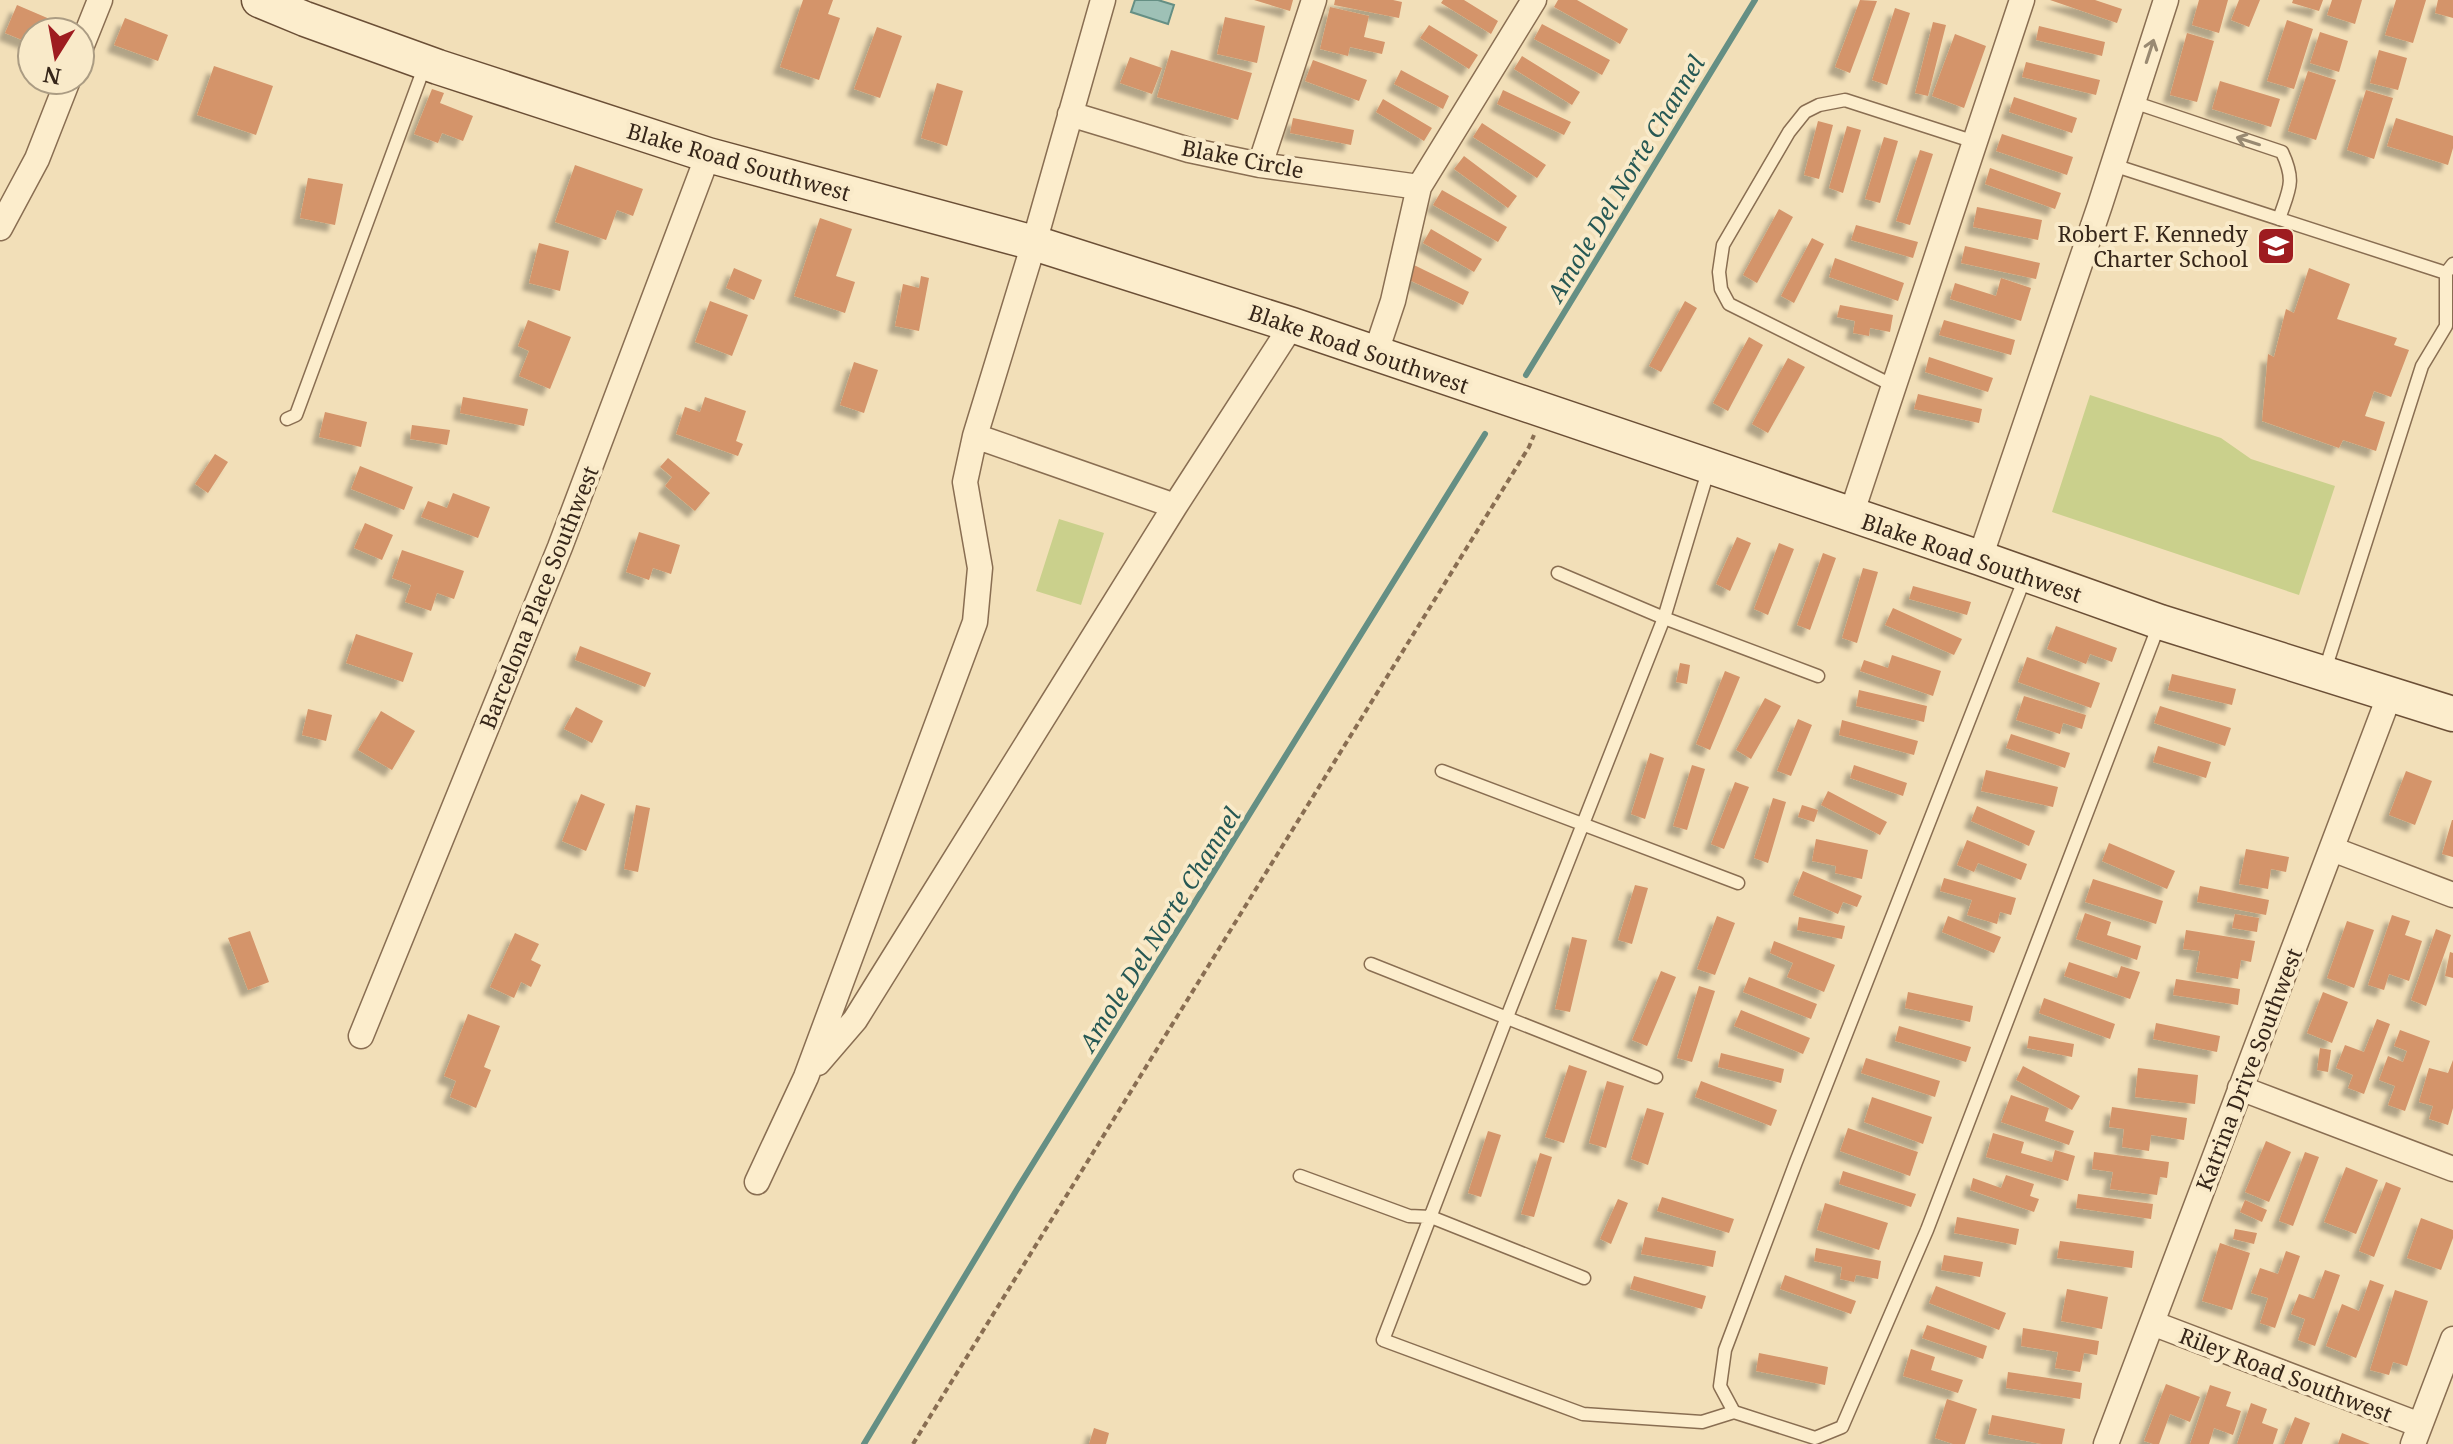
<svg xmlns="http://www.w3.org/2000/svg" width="2453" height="1444" font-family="'Noto Serif',serif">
	<defs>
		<filter id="shadow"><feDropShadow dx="-7" dy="7" stdDeviation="2" flood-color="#0004"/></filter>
	</defs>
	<rect width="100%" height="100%" fill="#f2dfb8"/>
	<path fill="#cad08c" d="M2090,395L2221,438L2251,459L2335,486L2299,595L2052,512Z
		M1059,519L1104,533L1081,605L1036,591Z"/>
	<path fill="#9ec1b6" stroke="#658f84" stroke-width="2" d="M1135,0H1158L1174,5L1168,24L1131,12Z"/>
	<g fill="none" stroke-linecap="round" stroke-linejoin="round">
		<path stroke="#658f84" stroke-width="6" d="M1526,375L1755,0
			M864,1444L1016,1191L1485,434"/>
	</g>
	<path fill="#d4946a" filter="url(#shadow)" d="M803,0H833L828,14L840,18L819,80L780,67Z
		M1254,0H1293L1290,11Z
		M1335,0H1393L1402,2L1399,18L1334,5Z
		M1443,0H1464L1498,21L1491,34L1441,3Z
		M1558,0H1577L1628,29L1620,44L1554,7Z
		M1860,0L1877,1L1850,73L1835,67Z
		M2050,0H2095L2122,9L2117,23Z
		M2199,0H2228L2219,33L2192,25Z
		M2239,0H2260L2249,27L2231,20Z
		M2293,0H2323L2319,11L2292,3Z
		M2332,0H2362L2355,24L2327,15Z
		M2396,0H2426L2413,43L2385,35Z
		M2438,0H2453V18L2435,13Z
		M17,5L59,23L55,32H32V44L5,33Z
		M1330,7L1369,16L1364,37L1385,42L1382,54L1350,47L1348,56L1320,49Z
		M1895,8L1910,13L1887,85L1872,80Z
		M1225,17L1265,26L1257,63L1217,54Z
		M125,18L168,35L158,61L114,45Z
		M2287,20L2313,29L2294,89L2267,81Z
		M1933,22L1946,25L1928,96L1915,93Z
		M1542,24L1610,60L1602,75L1534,39Z
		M1429,25L1478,55L1469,69L1420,38Z
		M2039,26L2105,42L2102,56L2036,40Z
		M877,27L902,36L880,98L854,89Z
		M2320,32L2348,41L2339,72L2310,63Z
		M2187,33L2214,41L2197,102L2170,95Z
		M1955,34L1986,46L1964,108L1932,96Z
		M1171,50L1252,73L1238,120L1157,97Z
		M2379,50L2407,58L2398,90L2370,83Z
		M1522,56L1580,92L1572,105L1514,69Z
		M1130,57L1162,68L1152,94L1120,83Z
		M1313,60L1367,80L1359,101L1305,81Z
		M2026,62L2100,80L2096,95L2022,77Z
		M214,66L273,86L256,135L197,115Z
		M1401,70L1449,96L1443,109L1394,84Z
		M2308,71L2336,80L2316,140L2288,131Z
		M2220,81L2280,99L2271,127L2212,109Z
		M937,83L963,91L947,146L921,138Z
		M432,89L444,93L440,103L473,116L463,141L442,133L438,143L414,134Z
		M1503,90L1571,122L1564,135L1497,104Z
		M2366,90L2393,98L2374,159L2347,150Z
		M2014,97L2077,118L2072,133L2009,112Z
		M1383,99L1432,128L1424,141L1376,112Z
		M1293,118L1354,130L1351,145L1290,133Z
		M2396,118L2453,136V148L2448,165L2387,146Z
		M1818,121L1833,125L1819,179L1804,175Z
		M1482,123L1546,165L1537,178L1473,137Z
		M1847,126L1861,130L1843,193L1829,188Z
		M2002,134L2073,157L2067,175L1996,151Z
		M1884,137L1898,141L1880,203L1865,199Z
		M1920,150L1933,154L1910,225L1896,221Z
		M1464,156L1517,196L1508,208L1454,169Z
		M575,165L643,189L633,216L617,210L606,240L555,222Z
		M1990,168L2061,193L2055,209L1985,184Z
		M308,178L343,184L335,225L300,218Z
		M1442,190L1507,227L1498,242L1433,205Z
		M1977,207L2042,220L2038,240L1973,227Z
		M1779,209L1793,217L1757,283L1743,275Z
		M820,218L852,229L836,276L855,282L845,313L794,296Z
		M1856,225L1918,242L1913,258L1851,240Z
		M1431,229L1482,259L1474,272L1423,243Z
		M1812,238L1824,244L1794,303L1781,296Z
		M539,243L569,251L560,291L529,283Z
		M1965,246L2040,263L2036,279L1961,263Z
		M1835,258L1904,283L1898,301L1829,277Z
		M1414,265L1469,292L1463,305L1407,279Z
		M734,268L762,280L754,300L726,288Z
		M2309,268L2350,284L2337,319L2397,338L2394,345L2409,350L2391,397L2374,391L2365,416L2385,422L2376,451L2343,440L2339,448L2262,421L2268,354L2274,357L2286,309L2294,313Z
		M921,276L929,278L919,331L895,326L903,284L919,288Z
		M2001,278L2031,288L2021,321L1950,299L1955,283L1996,296Z
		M710,301L748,315L732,356L695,342Z
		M1685,301L1697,308L1661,372L1649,366Z
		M1840,305L1893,315L1890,332L1870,328L1869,336L1853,333L1855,321L1837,317Z
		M528,320L571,337L550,389L519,376L529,351L518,346Z
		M1944,320L2015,340L2011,355L1939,335Z
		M1749,337L1763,345L1728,411L1713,403Z
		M1929,357L1993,378L1988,392L1925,372Z
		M1788,358L1805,367L1768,433L1752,424Z
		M854,362L878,370L864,413L840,405Z
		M1918,394L1982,409L1979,423L1914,409Z
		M463,397L528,409L524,426L460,413Z
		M705,397L746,411L736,441L743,444L738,456L676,434L685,407L700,412Z
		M325,412L367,422L361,447L319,437Z
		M412,425L450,430L447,445L410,439Z
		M215,454L228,462L208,493L195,484Z
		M668,458L710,493L695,511L665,486L672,477L660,467Z
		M360,466L413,487L404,510L351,489Z
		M453,493L490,507L478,538L421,517L428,501L447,508Z
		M365,523L393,535L382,560L354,548Z
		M639,532L680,545L671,574L653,568L649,580L626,572Z
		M1737,537L1751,543L1730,591L1716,584Z
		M1779,543L1794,549L1768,615L1754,609Z
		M402,550L464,571L454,599L437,593L431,611L405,602L411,585L392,578Z
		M1823,553L1836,558L1810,630L1797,625Z
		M1863,568L1878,572L1857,643L1842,638Z
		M1913,586L1971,602L1967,615L1909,599Z
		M1893,608L1962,639L1954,655L1885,625Z
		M2056,626L2117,648L2112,662L2090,654L2086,664L2047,649Z
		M356,634L413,653L403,682L346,663Z
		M580,646L651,673L645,687L575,660Z
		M1892,655L1941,671L1933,696L1860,671L1864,660L1888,668Z
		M2027,657L2100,683L2091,708L2018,682Z
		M1680,663L1690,665L1687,684L1676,682Z
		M1725,671L1740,677L1710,750L1696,744Z
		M2172,674L2236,689L2232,705L2168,690Z
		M1859,690L1927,706L1924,722L1856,706Z
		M2024,696L2086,715L2082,729L2063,723L2060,734L2016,720Z
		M1765,698L1781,706L1751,759L1736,750Z
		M2160,706L2231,728L2225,746L2154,723Z
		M576,707L603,721L592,743L564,729Z
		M308,709L332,715L326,741L302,735Z
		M381,711L415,731L392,770L358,750Z
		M1798,719L1812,725L1791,776L1777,771Z
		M1842,720L1918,741L1914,755L1839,735Z
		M2011,734L2070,753L2065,768L2006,748Z
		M2158,746L2211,762L2206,778L2153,762Z
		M1650,753L1664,758L1645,819L1631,814Z
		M1692,765L1705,769L1687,830L1673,826Z
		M1854,765L1907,783L1903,796L1850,778Z
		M1986,770L2058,787L2053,807L1981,791Z
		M2406,771L2432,781L2415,825L2389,815Z
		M1735,782L1749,787L1724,849L1711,844Z
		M1828,791L1887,822L1880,835L1821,805Z
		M581,794L605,804L586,851L562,841Z
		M1773,798L1786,802L1768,863L1754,858Z
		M636,805L650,808L638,872L624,869Z
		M1802,805L1818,810L1814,822L1798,817Z
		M1977,806L2035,831L2029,846L1971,821Z
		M2452,820H2453V857L2442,854Z
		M1816,839L1868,850L1862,879L1835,873L1836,866L1812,861Z
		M1967,840L2027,864L2021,880L1978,863L1974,872L1957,865Z
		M2109,843L2175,871L2167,889L2102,861Z
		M2246,849L2289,857L2286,872L2271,869L2268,889L2239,884Z
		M1803,871L1862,896L1857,907L1843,902L1838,914L1793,895Z
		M1944,878L2016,898L2011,915L2000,912L1997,924L1967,915L1972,900L1940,891Z
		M2093,879L2163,901L2156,924L2085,902Z
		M1635,885L1648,888L1632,944L1618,940Z
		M2200,886L2269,900L2266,915L2197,902Z
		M2085,913L2111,922L2107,935L2141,946L2137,960L2076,939Z
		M2235,914L2259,918L2257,932L2232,928Z
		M2392,915L2410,921L2405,935L2422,941L2409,981L2389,974L2384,990L2368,985Z
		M1717,916L1735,923L1715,975L1697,969Z
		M1948,916L2001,937L1994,953L1942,932Z
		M1799,917L1845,926L1842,939L1797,930Z
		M2347,921L2374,930L2354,988L2327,978Z
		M2436,929L2451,935L2426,1006L2411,1000Z
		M2186,930L2255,941L2251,962L2241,960L2238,979L2196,972L2200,951L2183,949Z
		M250,931L269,982L248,990L228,938Z
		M515,933L539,944L531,960L541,965L531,987L521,982L514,998L490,987Z
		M1572,937L1587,940L1570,1012L1555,1009Z
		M1774,941L1835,965L1824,992L1787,977L1793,963L1770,953Z
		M2450,952L2453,953V978L2445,976Z
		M2069,962L2117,978L2121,966L2140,972L2130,999L2064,976Z
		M1661,971L1676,977L1647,1046L1632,1040Z
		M1749,977L1817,1004L1811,1019L1743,992Z
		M2176,979L2240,989L2238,1005L2173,995Z
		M1699,986L1715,991L1692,1062L1677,1058Z
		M1908,992L1973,1006L1970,1022L1905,1008Z
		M2323,992L2348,1002L2332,1043L2307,1033Z
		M2044,998L2115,1024L2110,1039L2039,1013Z
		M1741,1010L1810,1038L1803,1054L1734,1026Z
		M468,1014L500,1026L484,1067L491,1070L476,1108L450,1097L456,1081L444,1076Z
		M2377,1019L2390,1024L2364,1094L2348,1088L2353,1075L2336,1068L2345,1045L2364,1052Z
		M2156,1023L2220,1036L2217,1052L2153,1039Z
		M1899,1026L1971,1047L1966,1062L1895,1041Z
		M2400,1030L2430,1041L2405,1111L2388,1105L2395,1086L2379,1080L2388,1056L2403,1062L2407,1051L2394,1046Z
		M2029,1036L2074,1044L2072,1057L2027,1048Z
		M2320,1048L2331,1050L2328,1072L2317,1070Z
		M1721,1053L1784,1069L1781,1083L1718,1067Z
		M1866,1058L1940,1081L1935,1097L1861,1073Z
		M2453,1060V1108L2448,1125L2429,1119L2433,1106L2419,1102L2429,1068L2448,1073Z
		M1569,1065L1587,1071L1564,1143L1545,1137Z
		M2023,1066L2080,1096L2072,1110L2016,1080Z
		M2138,1068L2198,1075L2195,1104L2135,1097Z
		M1607,1081L1624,1086L1606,1148L1589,1143Z
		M1701,1081L1777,1110L1771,1126L1695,1097Z
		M2011,1095L2049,1108L2045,1121L2074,1131L2069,1145L2001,1122Z
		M1872,1097L1932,1117L1923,1144L1864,1122Z
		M2112,1107L2187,1118L2184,1140L2151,1135L2149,1151L2122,1147L2124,1129L2109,1127Z
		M1647,1108L1664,1113L1648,1165L1631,1159Z
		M1848,1128L1918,1152L1910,1176L1840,1151Z
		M1488,1131L1501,1135L1481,1197L1468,1193Z
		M1993,1133L2024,1142L2021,1153L2052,1162L2055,1150L2075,1156L2068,1181L1986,1157Z
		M2266,1141L2291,1152L2269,1202L2245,1192Z
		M2094,1152L2169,1162L2167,1178L2160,1177L2157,1195L2110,1189L2113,1172L2092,1169Z
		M2305,1152L2319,1157L2293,1226L2279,1221Z
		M1540,1153L1552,1157L1534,1217L1521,1214Z
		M2346,1167L2378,1180L2356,1234L2324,1222Z
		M1843,1171L1916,1194L1911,1207L1839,1184Z
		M2006,1175L2034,1184L2030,1196L2039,1199L2034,1212L1970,1190L1973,1178L2001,1188Z
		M2386,1182L2401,1188L2374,1257L2359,1251Z
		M2078,1194L2153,1204L2151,1219L2076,1208Z
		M1662,1197L1734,1219L1729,1233L1657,1211Z
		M1618,1199L1628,1203L1611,1244L1600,1239Z
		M2245,1200L2267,1210L2262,1222L2240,1212Z
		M1825,1203L1888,1223L1879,1250L1817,1230Z
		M1957,1217L2019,1229L2016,1245L1954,1233Z
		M2421,1218L2453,1230V1238L2441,1270L2407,1258Z
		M2235,1229L2257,1233L2254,1244L2233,1239Z
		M1645,1237L1716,1251L1713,1267L1641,1254Z
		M2060,1241L2134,1251L2132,1268L2057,1258Z
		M2220,1243L2250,1253L2232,1310L2202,1301Z
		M1816,1248L1881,1261L1878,1279L1856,1275L1854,1282L1840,1279L1842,1267L1814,1261Z
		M2286,1251L2300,1256L2275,1328L2260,1323L2268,1298L2251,1293L2260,1268L2278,1274Z
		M1944,1255L1983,1262L1980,1277L1941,1270Z
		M2325,1270L2340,1275L2315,1346L2298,1340L2305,1319L2291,1314L2299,1294L2314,1299Z
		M1785,1275L1856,1301L1851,1314L1780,1289Z
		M1634,1276L1706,1296L1702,1309L1630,1289Z
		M2370,1280L2384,1285L2356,1358L2326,1346L2342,1304L2359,1311Z
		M1936,1286L2006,1313L1999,1330L1929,1303Z
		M2067,1289L2108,1297L2102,1329L2061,1321Z
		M2395,1290L2428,1301L2407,1366L2393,1362L2389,1375L2370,1370Z
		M1927,1325L1987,1346L1983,1359L1922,1338Z
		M2023,1328L2099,1341L2097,1355L2084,1353L2080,1372L2055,1368L2058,1352L2021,1346Z
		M1911,1349L1935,1357L1931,1370L1963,1380L1958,1393L1903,1376Z
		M1759,1353L1828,1367L1825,1385L1756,1371Z
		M2008,1372L2082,1383L2080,1399L2006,1388Z
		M2166,1384L2200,1397L2190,1422L2170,1414L2159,1444H2153L2144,1441Z
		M2210,1385L2231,1392L2226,1406L2241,1411L2233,1435L2214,1428L2209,1444H2190Z
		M1947,1399L1977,1409L1965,1444H1953L1935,1438Z
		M2251,1403L2267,1409L2262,1423L2278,1429L2273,1444H2237Z
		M1992,1415L2065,1429L2062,1444H2042L1988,1434Z
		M2295,1417L2310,1423L2302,1444H2284Z
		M1094,1428L1109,1433L1106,1444H1089Z
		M2342,1433L2370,1444H2338Z"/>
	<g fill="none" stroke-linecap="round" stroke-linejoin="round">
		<defs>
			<path id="service" d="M2133,102L2282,152C2296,182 2289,189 2279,219
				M2113,165L2446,273
				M1894,386L1729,304L1721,289L1719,272L1723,245L1789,132L1805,112L1819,105L1845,100L1975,142
				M287,419L296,415L425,65
				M1709,468L1664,618L1507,1017L1383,1340L1583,1414L1702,1422L1734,1412
				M1558,573L1664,618L1818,676
				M2026,575L1796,1162L1725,1350L1720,1386L1734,1412L1815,1438L1842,1427L1927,1230L2160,622
				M2324,673L2422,366L2446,326V273L2453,264
				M1442,771L1738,883
				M1371,964L1656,1077
				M1300,1176L1409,1216L1431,1217L1584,1278"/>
			<path id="minor" d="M80,50L100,0
				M1070,114L1189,150L1260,165L1419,187
				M1260,165L1314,0
				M0,228L37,159L68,80
				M1376,352L1393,301L1419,187L1534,0
				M975,436L1175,506
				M1851,515L2022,0
				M1980,558L2100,205L2166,0
				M2332,849L2453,895
				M361,1036L560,547L708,155
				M818,1063L855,1020L1175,506L1292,325
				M2240,1088L2453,1169
				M757,1182L806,1077L975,622L980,568L965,482L975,436L1034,243L1103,0
				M2152,1323L2420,1425
				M2106,1444L2390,694
				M2413,1444L2453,1339"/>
			<path id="secondary" d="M259,0L305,19L438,67L708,155L1034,243L1292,325L1980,558L2160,622L2453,714"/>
		</defs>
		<use href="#service" stroke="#896e52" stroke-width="15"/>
		<use href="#minor" stroke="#896e52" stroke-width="27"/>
		<use href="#secondary" stroke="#6b4f36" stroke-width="37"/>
		<path stroke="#896e52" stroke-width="4" stroke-dasharray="6 4" stroke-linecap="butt" d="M913,1444L1529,447L1534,435"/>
		<use href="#service" stroke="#fcedcc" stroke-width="12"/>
		<use href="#minor" stroke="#fcedcc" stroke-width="24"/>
		<use href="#secondary" stroke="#fcedcc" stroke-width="34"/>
	</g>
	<defs><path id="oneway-shaft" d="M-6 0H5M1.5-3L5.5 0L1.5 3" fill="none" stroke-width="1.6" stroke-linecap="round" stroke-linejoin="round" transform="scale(2)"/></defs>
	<g stroke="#998a72">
		<use href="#oneway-shaft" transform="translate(2150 51) rotate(-72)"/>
		<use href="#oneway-shaft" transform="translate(2248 141) rotate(-162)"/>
	</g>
	<defs>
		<symbol id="school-square" viewBox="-11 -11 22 22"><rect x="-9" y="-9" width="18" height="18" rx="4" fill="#9e1c20" stroke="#f9eac9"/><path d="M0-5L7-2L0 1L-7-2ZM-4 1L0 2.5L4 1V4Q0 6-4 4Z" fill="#fff"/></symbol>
	</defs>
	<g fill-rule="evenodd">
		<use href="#school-square" x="2254" y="224" width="44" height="44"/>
	</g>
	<g text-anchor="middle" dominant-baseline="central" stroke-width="8" stroke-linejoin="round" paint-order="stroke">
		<g font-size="22" fill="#362619" stroke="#f9eac9">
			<text transform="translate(1243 158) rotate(11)">Blake Circle</text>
			<text transform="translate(739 161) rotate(16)">Blake Road Southwest</text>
			<text transform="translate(1359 348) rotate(19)">Blake Road Southwest</text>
			<text transform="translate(1972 557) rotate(19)">Blake Road Southwest</text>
			<text transform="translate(538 597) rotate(-68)">Barcelona Place Southwest</text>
			<text transform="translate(2248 1069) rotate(-69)">Katrina Drive Southwest</text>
			<text transform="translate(2286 1374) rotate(21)">Riley Road Southwest</text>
		</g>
		<g font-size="22" fill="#362619" stroke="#f9eac9" text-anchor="end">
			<text x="2248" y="233">Robert F. Kennedy<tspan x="2248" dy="25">Charter School</tspan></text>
		</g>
		<g font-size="24" font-style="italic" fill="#265854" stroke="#f9eac9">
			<text transform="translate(1625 178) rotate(-59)">Amole Del Norte Channel</text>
			<text transform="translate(1159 929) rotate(-58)">Amole Del Norte Channel</text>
		</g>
	</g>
	<g transform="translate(56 56) rotate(191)"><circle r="38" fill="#f9eac9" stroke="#ab9c83" stroke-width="2"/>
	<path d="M0-6L14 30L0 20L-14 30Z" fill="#9e1c20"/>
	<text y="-12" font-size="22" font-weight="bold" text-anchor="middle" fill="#362619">N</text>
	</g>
</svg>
